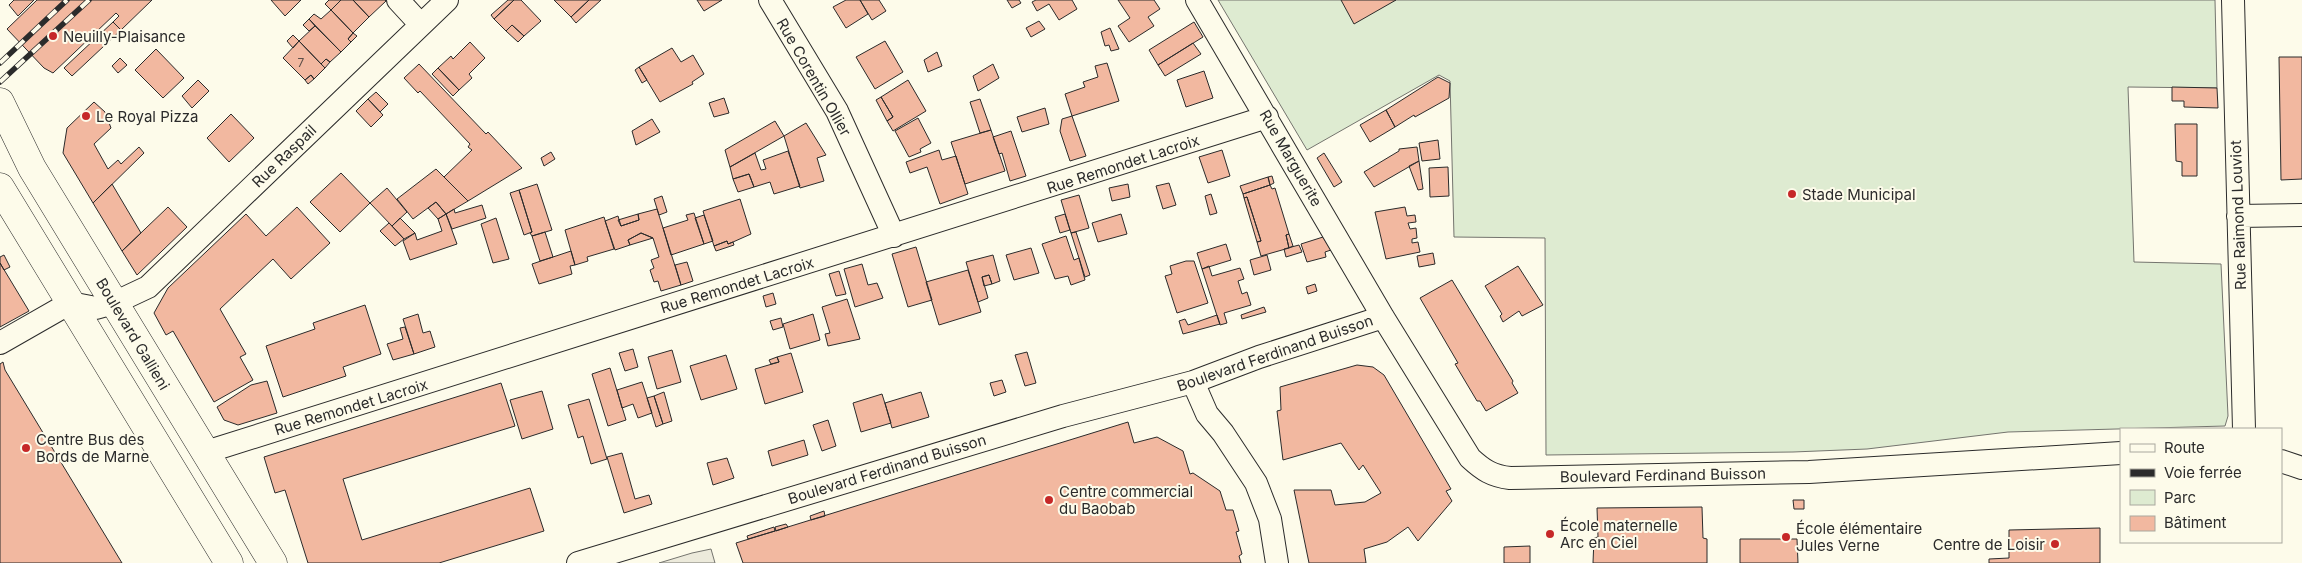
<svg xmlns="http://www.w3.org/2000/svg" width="2302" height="563" font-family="Inter,sans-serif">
	<rect width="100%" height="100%" fill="#fdfbea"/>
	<path fill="#deebd1" stroke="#74746e" d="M1218,0H2215L2217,88L2128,87L2134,262L2221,264L2228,416L2225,426L2008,432L1867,449L1793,452L1546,455L1545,238L1454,237L1450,81L1439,75L1307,150Z"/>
	<path fill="#eceadb" stroke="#74746e" d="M711,549L715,563H659L692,553Z"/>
	<path fill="#f2b8a0" stroke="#2b2b2b" d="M14,0H34L18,16L9,5Z
		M37,0H152L121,30L113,22L119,16L116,13L53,73L44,68L7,29Z
		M271,0H301L285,16Z
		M329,0H341L331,10L325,4Z
		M341,0H353L369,17L353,33L331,10Z
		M353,0H385L386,1L369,17Z
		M508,0H514L494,19L491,15Z
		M514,0H521L541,21L524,36L512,25L506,31L494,19Z
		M554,0H589L571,17Z
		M589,0H601L576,23L571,17Z
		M697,0H722L704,11Z
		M846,0H860L868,14L846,28L833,7Z
		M860,0H879L886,11L872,20Z
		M1007,0H1019L1021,3L1012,8Z
		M1036,0H1072L1077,9L1059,20L1049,4L1037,11L1032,2Z
		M1118,0H1154L1160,9L1148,17L1154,26L1129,42L1118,26L1130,18Z
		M1341,0H1396L1354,24Z
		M331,10L353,33L348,39L351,42L341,52L309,19L314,14L321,19Z
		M309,19L315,26L309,31L303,25Z
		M1039,21L1045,29L1031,37L1026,28Z
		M113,22L121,30L72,76L64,68Z
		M1194,22L1203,37L1158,65L1149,50Z
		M512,25L524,36L518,42L506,31Z
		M315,26L341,52L330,62L326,59L321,64L299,41Z
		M1110,28L1119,49L1111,51L1109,45L1105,46L1101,32Z
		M353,33L357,36L351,42L348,39Z
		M293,35L299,41L293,48L287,41Z
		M299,41L325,68L314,79L311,75L305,80L283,58Z
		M885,41L903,72L875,89L856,57Z
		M470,42L485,58L469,74L472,78L459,90L438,68L451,56L453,59Z
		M1193,43L1201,54L1165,76L1158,65Z
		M672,48L681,62L693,55L704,74L692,82L693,84L660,102L639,67Z
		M156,49L184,78L163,98L135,70Z
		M937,52L942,66L928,72L924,60Z
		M2279,57H2302V179L2281,180Z
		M120,58L127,65L118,73L112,66Z
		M326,59L330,62L325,68L321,64Z
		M1107,63L1119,101L1072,116L1065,94L1085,87L1083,82L1098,77L1095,66Z
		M419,64L486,134L488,132L522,168L468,201L444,177L472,150L468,147L470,144L420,91L418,93L404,78Z
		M993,64L999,78L978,91L973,76Z
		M639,67L647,80L642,83L635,70Z
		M438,68L459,90L453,96L432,74Z
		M1204,71L1213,98L1186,107L1177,80Z
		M311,75L314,79L308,84L305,80Z
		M1438,77L1450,83L1449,98L1415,117L1414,115L1395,127L1386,110Z
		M198,80L209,91L192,108L182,96Z
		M908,80L926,111L893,131L887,121L893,117L881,97Z
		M2172,87L2217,88L2218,108L2184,107V101H2172Z
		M376,92L388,104L380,112L368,99Z
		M881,97L893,117L887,121L876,100Z
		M724,98L729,113L714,117L709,103Z
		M368,99L383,115L371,127L356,111Z
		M980,99L991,130L980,133L970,102Z
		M94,102L105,112L111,128L94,144L108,169L118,160L121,164L139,147L144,153L93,203L63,153L67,128Z
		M1045,108L1049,124L1022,132L1017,117Z
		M1386,110L1395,127L1370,142L1360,125Z
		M231,114L254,138L229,162L207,138Z
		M1072,116L1086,156L1070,161L1060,131L1062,119Z
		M918,118L931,143L920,149L921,152L909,157L895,131Z
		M652,119L660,132L636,145L632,131Z
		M775,121L784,136L730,167L725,150Z
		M806,123L826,155L817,158L824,181L800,188L784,136Z
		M2175,124H2197V176H2182V162L2176,161Z
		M991,130L1005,171L965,184L951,142Z
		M1011,131L1026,176L1010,181L1002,153L999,154L993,137Z
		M1438,140L1440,159L1422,161L1419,143Z
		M1417,147L1419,161L1374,187L1364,172L1399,151V149Z
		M939,150L942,160L956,156L968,194L940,204L927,167L910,173L906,162Z
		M1222,150L1230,176L1208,183L1199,157Z
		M788,151L800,186L774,194L770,182L754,187L749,174L733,179L730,167L755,153L761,170L766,169L763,160Z
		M551,152L555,159L544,166L541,158Z
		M1324,153L1342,182L1334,187L1317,158Z
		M1419,161L1423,189L1418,190L1409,166Z
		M1448,167L1449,196L1430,197L1429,168Z
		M436,169L468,201L446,214L436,202L413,219L397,199Z
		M341,173L370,203L340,232L310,202Z
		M749,174L754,187L738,192L733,179Z
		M1272,176L1274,183L1270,185L1268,177Z
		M1268,177L1270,185L1243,194L1240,186Z
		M1169,183L1176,205L1163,209L1156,186Z
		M112,184L141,233L122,251L93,203Z
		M537,184L552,230L532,236L530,233L532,232L519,190Z
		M1128,184L1130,197L1112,201L1109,188Z
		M1270,185L1272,189L1275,188L1289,234L1286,235L1289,248L1261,256L1257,242L1261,241L1247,197L1244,198L1243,194Z
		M387,188L407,212L392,226L370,203Z
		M519,190L532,232L524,235L510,193Z
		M1211,194L1217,213L1210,215L1205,196Z
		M1079,195L1089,228L1071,233L1061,200Z
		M662,196L667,212L659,215L654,199Z
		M1247,197L1261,241L1257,242L1244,198Z
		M740,199L751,234L733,242L728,244L727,241L714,246L703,211Z
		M436,202L446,214L438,219L428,208Z
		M482,205L486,218L452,229L446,214L454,209L455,213Z
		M168,207L187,227L137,275L122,251Z
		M297,207L330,243L291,279L273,259L220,309L246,354L240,357L253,380L214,402L173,331L166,335L154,313L168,288L246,214L266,236Z
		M1405,207L1407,216L1415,215L1416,222L1408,223L1410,229L1416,228L1417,238L1412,239V243L1418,242L1420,252L1386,259L1375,212Z
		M657,209L681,285L661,291L658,281L654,282L650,270L654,268L651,260L659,257L653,238L641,233L628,240L630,245L615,250L605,221L618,216L621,226L639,220L638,214Z
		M694,213L704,244L671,255L663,228L688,220L686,215Z
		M446,214L457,244L410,260L403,241L415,233L417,240L442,231L438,219Z
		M638,214L639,220L621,226L618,220Z
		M1065,214L1070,230L1060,233L1055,217Z
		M1121,214L1127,234L1098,242L1092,223Z
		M704,215L713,241L704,244L695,218Z
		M604,217L614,249L587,257L588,261L575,265L565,230Z
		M400,218L415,233L404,239L392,226Z
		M496,218L509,259L493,263L481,224Z
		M389,223L404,239L395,246L380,231Z
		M545,232L553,257L540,261L532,236Z
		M1076,232L1090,275L1085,277L1071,233Z
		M641,233L653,238L630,245L628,240Z
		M1289,234L1293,246L1289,248L1286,235Z
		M1066,236L1074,260L1079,258L1085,280L1071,285L1068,276L1055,279L1042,244Z
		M1323,237L1331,250L1325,252L1326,257L1307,262L1301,244Z
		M727,241L728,244L733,242L734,245L716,251L714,246Z
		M1226,244L1231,260L1202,269L1197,253Z
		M1299,245L1302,252L1286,257L1284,249Z
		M916,247L932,300L908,307L892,254Z
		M1031,248L1039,273L1014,280L1006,255Z
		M571,251L575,265L570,266L572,274L539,284L532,264Z
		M1433,253L1435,264L1419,267L1417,256Z
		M4,255L10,267L4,270L0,263V257Z
		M993,255L1000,281L992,284L989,275L982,277L988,298L978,302L966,262Z
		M1267,255L1271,270L1254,275L1250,260Z
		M1186,261H1194L1208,303L1177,313L1165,276L1172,274L1170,266Z
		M687,262L693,281L681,285L675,265Z
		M0,263L29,311L0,327Z
		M862,264L868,285L877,283L883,298L855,307L844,269Z
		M1209,266L1212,276L1240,268L1244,279L1238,281L1242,294L1247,292L1251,305L1224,313L1227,323L1220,325L1202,269Z
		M1518,266L1543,305L1522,316L1519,311L1503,322L1500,316L1502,314L1485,286Z
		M968,270L981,312L939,325L926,282Z
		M839,271L846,294L836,296L829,274Z
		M989,275L992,284L984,286L982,277Z
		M1452,280L1513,381L1512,383L1518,393L1486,411L1480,401H1477L1455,364L1458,363L1420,298Z
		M1315,284L1317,291L1308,294L1306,287Z
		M773,293L776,304L766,307L763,296Z
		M847,299L860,339L828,346L825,334L830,333L822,307Z
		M365,305L381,354L343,367L346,376L283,397L266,346L315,329L313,323Z
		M1264,307L1266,312L1242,319L1241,315Z
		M418,314L423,333L430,331L435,347L414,354L403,319Z
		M813,314L820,340L790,349L783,324Z
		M1217,315L1220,324L1183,334L1179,321L1185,319L1188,325Z
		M781,318L783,327L773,330L770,321Z
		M405,327L414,354L393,360L387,344L403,339L400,328Z
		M633,349L638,367L625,371L619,353Z
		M672,350L681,382L657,389L648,357Z
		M1027,352L1036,383L1025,386L1015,355Z
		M791,353L803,392L765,404L755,369L779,362L777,357Z
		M726,355L737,389L701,400L690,366Z
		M777,357L779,362L771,364L769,360Z
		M3,362L5,370L122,563H0V364Z
		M1357,365L1373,367L1384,375L1451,489L1446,491L1452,501L1418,541L1408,527L1387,542L1364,549L1366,563H1309L1294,490H1331L1335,505L1365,502L1381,493L1363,465L1359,470L1341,443L1283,460L1277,411L1281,410L1280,387Z
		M610,368L626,420L608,426L592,374Z
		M1002,380L1006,392L994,396L990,383Z
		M267,381L277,413L238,425L224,420L217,407L251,385Z
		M642,382L652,413L638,418L633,404L622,408L617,390Z
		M501,383L515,426L343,479L362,540L530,488L544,531L439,563H308L285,490L275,493L264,457Z
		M542,391L553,429L522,439L510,400Z
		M664,392L672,421L663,424L654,396Z
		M921,392L929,417L892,428L885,403Z
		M882,394L891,423L861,432L853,403Z
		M654,396L663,424L656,427L647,398Z
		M589,399L607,459L591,464L583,436L578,438L568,405Z
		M828,420L836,446L822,451L813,425Z
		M1128,422L1134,443L1157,437L1183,451L1190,474L1193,473L1220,491L1226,510H1233L1239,531L1236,532L1242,554L1239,556L1241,563H743L736,543Z
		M804,440L808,455L772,466L768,451Z
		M622,453L635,499L649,495L652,504L624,513L607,457Z
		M727,458L734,478L713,485L707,463Z
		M1793,500H1804V509H1794Z
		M1702,507L1703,538L1707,539V563H1593L1594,538L1598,537L1597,508Z
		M824,511L825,516L811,520L810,516Z
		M786,524L788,527L776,531L775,527Z
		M774,527L775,531L748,539L747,536Z
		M2100,528V563H1989V559L2009,558V530Z
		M1740,539H1797L1798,563H1740Z
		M1530,546V563H1504V547Z"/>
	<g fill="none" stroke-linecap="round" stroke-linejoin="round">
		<defs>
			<path id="street" d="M398,0L421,25
				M770,0L837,111L894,236
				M1197,0L1383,317L1470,458C1483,470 1492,476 1510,478L1809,472L2121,453
				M2233,0L2244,429
				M2238,216L2302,215
				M0,343L70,303L96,308L114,303L148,287L447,0
				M1193,382L1207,414L1223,433L1256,483L1270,519L1277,563
				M206,452L1267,117
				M2281,461L2302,468
				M578,563L1063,416L1193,382L1259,357L1383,317"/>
			<path id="primary" d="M0,102L32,168L273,563
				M0,187L229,563"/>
		</defs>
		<use href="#street" stroke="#2b2b2b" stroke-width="24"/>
		<use href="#primary" stroke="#2b2b2b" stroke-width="29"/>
		<use href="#street" stroke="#fdfbea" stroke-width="22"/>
		<use href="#primary" stroke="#fdfbea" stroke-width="28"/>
		<defs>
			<path id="rail" d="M0,63L67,0
				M0,82L89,0"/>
		</defs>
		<use href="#rail" stroke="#2b2b2b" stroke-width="5.5"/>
		<use href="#rail" stroke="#fdfbea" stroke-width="4" stroke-dasharray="11" stroke-linecap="butt"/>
	</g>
	<g fill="#c62828" stroke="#fdfbea" stroke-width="2">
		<circle cx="53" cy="36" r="5"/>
		<circle cx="86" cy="116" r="5"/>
		<circle cx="1792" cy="194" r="5"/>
		<circle cx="26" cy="448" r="5"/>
		<circle cx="1049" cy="500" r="5"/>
		<circle cx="1550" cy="534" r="5"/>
		<circle cx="1786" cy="537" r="5"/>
		<circle cx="2055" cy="544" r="5"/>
	</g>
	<g text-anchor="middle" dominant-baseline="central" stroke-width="4" stroke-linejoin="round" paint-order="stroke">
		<g font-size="12" fill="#5d4e48">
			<text x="301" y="62">7</text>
		</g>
		<g font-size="15" fill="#2b2b2b" stroke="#fdfbea" text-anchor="start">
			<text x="63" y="36">Neuilly-Plaisance</text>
			<text x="96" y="116">Le Royal Pizza</text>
			<text x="1802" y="194">Stade Municipal</text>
			<text x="36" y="439">Centre Bus des<tspan x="36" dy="17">Bords de Marne</tspan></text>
			<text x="1059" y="491">Centre commercial<tspan x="1059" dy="17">du Baobab</tspan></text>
			<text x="1560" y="525">École maternelle<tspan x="1560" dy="17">Arc en Ciel</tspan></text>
			<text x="1796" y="528">École élémentaire<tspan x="1796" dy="17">Jules Verne</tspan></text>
			<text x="2045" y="544" text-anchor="end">Centre de Loisir</text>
		</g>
		<g font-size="15" fill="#2b2b2b" stroke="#fdfbea">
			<text transform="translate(814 77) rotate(60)">Rue Corentin Ollier</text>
			<text transform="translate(284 156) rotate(-44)">Rue Raspail</text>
			<text transform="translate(1291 158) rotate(60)">Rue Marguerite</text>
			<text transform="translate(1123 164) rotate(-18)">Rue Remondet Lacroix</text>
			<text transform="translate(2238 215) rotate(-92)">Rue Raimond Louviot</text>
			<text transform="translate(737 285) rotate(-17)">Rue Remondet Lacroix</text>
			<text transform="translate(133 334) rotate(59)">Boulevard Gallieni</text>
			<text transform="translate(1275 353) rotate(-19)">Boulevard Ferdinand Buisson</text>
			<text transform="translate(351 407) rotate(-17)">Rue Remondet Lacroix</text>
			<text transform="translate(887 469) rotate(-17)">Boulevard Ferdinand Buisson</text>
			<text transform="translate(1663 475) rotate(-1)">Boulevard Ferdinand Buisson</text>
		</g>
	</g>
	<rect x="2120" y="428" width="162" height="115" fill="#fdfbea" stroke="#a9a89e"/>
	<rect x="2130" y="444" width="25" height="8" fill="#fdfbea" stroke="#a9a89e"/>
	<text x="2164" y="453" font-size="15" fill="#2b2b2b">Route</text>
	<rect x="2130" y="469" width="25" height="8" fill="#2b2b2b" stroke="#a9a89e"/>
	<text x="2164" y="478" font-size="15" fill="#2b2b2b">Voie ferrée</text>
	<rect x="2130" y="490" width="25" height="15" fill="#deebd1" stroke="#a9a89e"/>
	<text x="2164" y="503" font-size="15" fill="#2b2b2b">Parc</text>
	<rect x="2130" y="516" width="25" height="15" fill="#f2b8a0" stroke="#a9a89e"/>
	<text x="2164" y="528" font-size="15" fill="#2b2b2b">Bâtiment</text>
</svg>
